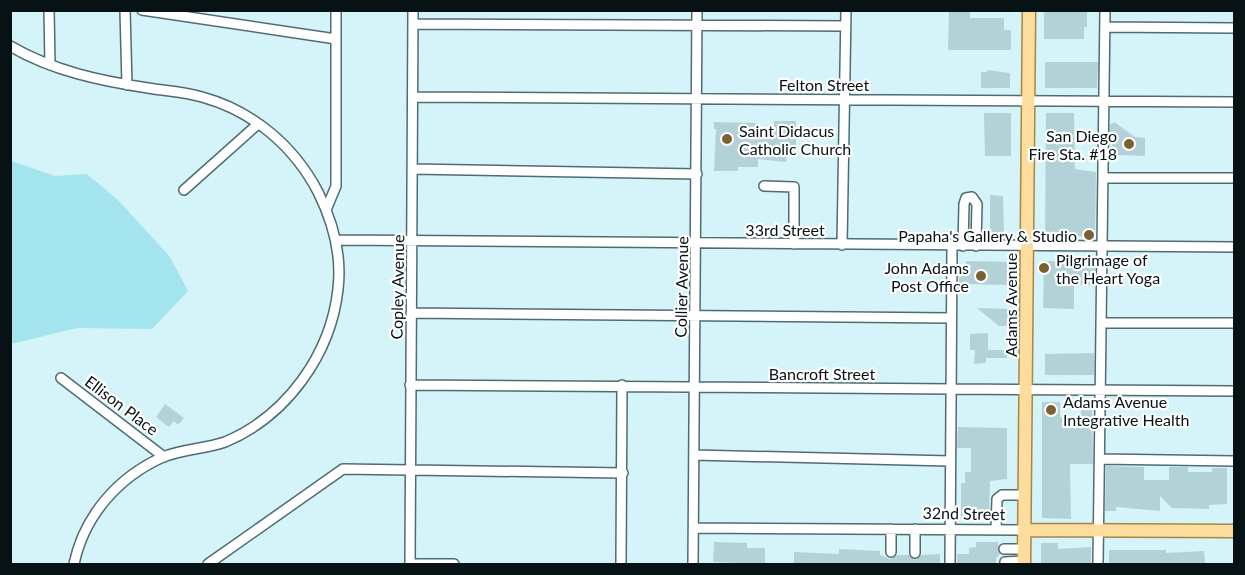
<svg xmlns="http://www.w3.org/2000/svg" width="1245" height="575" font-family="Lato,sans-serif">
	<rect width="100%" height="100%" fill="#d4f4fa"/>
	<path fill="#a3e4ee" d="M11,161L55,176L87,174L119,201L170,257L188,291L152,329L77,328L11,344Z"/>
	<path fill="#b3d2d8" d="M949,10H970V18H1004V30H1011V50H948Z
		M1044,10H1087V27H1084V39H1044Z
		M1045,62H1098L1097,88H1045Z
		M987,70L1010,73V88H981V72H987Z
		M984,113H1011V156H985Z
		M1046,113H1074L1075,169L1096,172L1095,237L1045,235Z
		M774,121H796V128H801V136H796V151H788L786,162L758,159V167H738V171H714L716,129H714V122L756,123V132H774Z
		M1114,122L1135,137L1145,138V156L1118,155L1110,150L1115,137L1110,138V125Z
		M990,195L1003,196L1004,234H990Z
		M966,261L1008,262L1009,285L959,284V268H965Z
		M1044,261L1095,262V286L1074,284V309L1043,308Z
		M977,308L1008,309V326H999Z
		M988,333V350H1007V358H986V363L974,364L975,350H970V334Z
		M1094,353V375H1045V354Z
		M1042,402H1060V417H1080L1082,405H1092L1093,464H1070L1071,519L1042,518Z
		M165,404L184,418L178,425L174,421L169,427L156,417Z
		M958,427L1007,428V479L990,481L989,518H961V483H965V472H971V448H957Z
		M1106,466L1144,467V480H1169V467H1188V472H1212V468H1227V504L1209,505V509L1172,508L1160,496V511L1116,507V511H1105Z
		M714,542L747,543V548H765V564L713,562Z
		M976,542H998L1000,554L996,558V564H957V554H969V548L976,547Z
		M1041,543H1058V549L1091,547V564H1041Z
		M839,549L880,551V555L890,559L897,555H909L916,560L921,555L940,554V564H794V552L839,554Z
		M1109,550H1166V553L1204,551L1205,564H1109Z"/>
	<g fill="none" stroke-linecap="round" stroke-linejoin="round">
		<defs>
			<path id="minor" d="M49,10L50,65
				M125,10L127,85
				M142,10L336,39
				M413,24L845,26
				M1105,27L1234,28
				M10,46C53,71 101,81 148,88C166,91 185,92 202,97C253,111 294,146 318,192C333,222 342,255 338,289C331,354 287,416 225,442C205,449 182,449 163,457C118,477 84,516 74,564
				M413,97L1234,102
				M413,169L697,174
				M1104,178H1234
				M764,186L794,187V244
				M184,190L258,124
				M326,210L336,186V10
				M336,240L1234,247
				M842,245L846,10
				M963,246L964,204L966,198L972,197L977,204L976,246
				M411,313L951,318
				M1101,323H1234
				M61,378L164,457
				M410,385L1234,391
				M694,455L950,461
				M1100,459L1234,461
				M694,528L1024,530
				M996,530L997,499L1002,495H1025
				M1004,549H1024
				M891,552V529
				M915,553V529
				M208,564L343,469L623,473
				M410,564L413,10
				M410,564H454
				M621,564L622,385
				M693,564L697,10
				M950,564L952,246
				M1005,564V562L1024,561
				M1098,564L1105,10"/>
			<path id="major" d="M1024,530L1234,531
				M1024,564L1029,10"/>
		</defs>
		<use href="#minor" stroke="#4f6c71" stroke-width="12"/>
		<use href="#major" stroke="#a68743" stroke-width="15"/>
		<use href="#minor" stroke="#fff" stroke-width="9"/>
		<use href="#major" stroke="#fddd9e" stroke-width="12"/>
	</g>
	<g fill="#7a6132" stroke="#fff" stroke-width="2">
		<circle cx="727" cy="139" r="6"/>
		<circle cx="1129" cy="144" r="6"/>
		<circle cx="1089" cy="235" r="6"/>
		<circle cx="1044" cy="268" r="6"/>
		<circle cx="981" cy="276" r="6"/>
		<circle cx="1051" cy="410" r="6"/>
	</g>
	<g text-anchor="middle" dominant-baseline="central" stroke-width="4.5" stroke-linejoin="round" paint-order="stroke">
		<g font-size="16" fill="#071214" stroke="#fff">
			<text x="824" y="84">Felton Street</text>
			<text x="785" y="229">33rd Street</text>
			<text transform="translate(397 287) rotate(-89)">Copley Avenue</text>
			<text transform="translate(681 287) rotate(-89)">Collier Avenue</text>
			<text transform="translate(1010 305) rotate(-90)">Adams Avenue</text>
			<text x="822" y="373">Bancroft Street</text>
			<text transform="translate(122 405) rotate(37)">Ellison Place</text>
			<text transform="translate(964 513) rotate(1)">32nd Street</text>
		</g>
		<g font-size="16" fill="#071214" stroke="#fff" text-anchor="start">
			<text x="739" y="130">Saint Didacus<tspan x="739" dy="18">Catholic Church</tspan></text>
			<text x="1117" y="135" text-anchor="end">San Diego<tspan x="1117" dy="18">Fire Sta. #18</tspan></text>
			<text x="1077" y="235" text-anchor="end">Papaha's Gallery &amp; Studio</text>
			<text x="1056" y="259">Pilgrimage of<tspan x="1056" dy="18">the Heart Yoga</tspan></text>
			<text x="969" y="267" text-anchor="end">John Adams<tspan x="969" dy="18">Post Office</tspan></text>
			<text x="1063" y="401">Adams Avenue<tspan x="1063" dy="18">Integrative Health</tspan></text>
		</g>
	</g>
	<rect width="1245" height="575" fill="none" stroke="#071214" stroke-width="24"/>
</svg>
